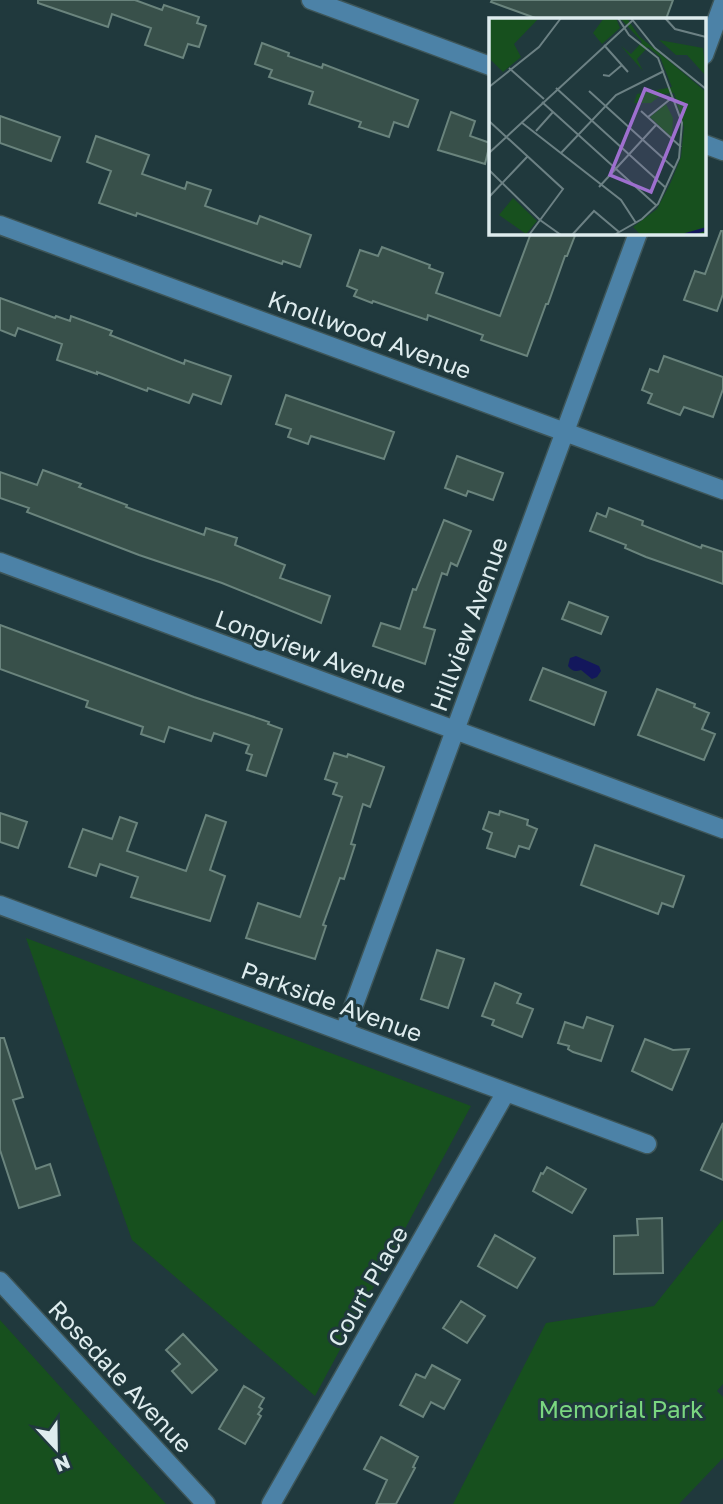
<svg xmlns="http://www.w3.org/2000/svg" width="723" height="1504" font-family="'Golos Text',sans-serif">
	<rect width="100%" height="100%" fill="#20393d"/>
	<path fill="#17501e" d="M26,938L471,1106L315,1396L132,1240Z
		M723,1219V1384L717,1391L723,1397V1458L679,1504H453L546,1323L654,1306Z
		M0,1320L166,1504H0Z"/>
	<path fill="#13175c" d="M576,656L599,666L601,671L597,677L592,679L581,670C575,672 572,671 568,666L570,658Z"/>
	<path fill="#38504a" stroke="#6a847d" stroke-width="2" d="M38,0H135L162,10L164,5L199,17L197,23L206,26L199,47L188,44L183,58L145,45L151,28L112,14L108,27L38,3Z
		M492,0H673L666,19H538L491,2Z
		M262,43L289,53L288,56L322,68L323,64L418,100L408,127L394,122L389,137L359,127L361,122L309,104L313,92L269,77L272,70L255,64Z
		M451,112L475,121L470,136L490,143L485,164L438,150Z
		M0,116L60,137L51,161L0,143Z
		M96,136L149,155L142,174L185,189L187,182L211,190L205,206L257,224L260,216L311,235L300,267L283,261L282,264L137,213L136,216L99,203L111,171L87,162Z
		M721,231H723V294L717,311L684,300L695,271L705,274Z
		M531,233H576L567,256H565L548,304H546L527,356L481,340L483,335L428,315L427,320L373,301L372,303L354,296L357,290L347,286L360,250L378,256L382,247L430,265L429,268L443,273L436,293L500,316Z
		M0,298L55,318L56,316L70,321L71,316L112,331L110,335L184,364L185,360L231,376L221,404L193,394L189,403L148,388L147,391L97,372V374L57,360L62,344L18,328L15,336L0,330Z
		M664,356L723,377V389L713,417L684,407L680,415L648,403L652,394L642,390L650,369L658,372Z
		M286,395L394,432L384,459L311,436L308,444L288,437L291,429L276,424Z
		M457,456L503,473L493,500L468,491L466,496L445,488Z
		M43,470L81,484L79,487L127,505L126,507L204,535L206,528L237,538L235,545L285,565L280,578L330,596L321,623L222,583L139,555L27,512L29,508L0,498V472L37,485Z
		M609,508L643,521L642,525L701,548L702,545L723,552V584L646,557L625,548L626,545L590,531L597,513L606,517Z
		M444,520L471,531L457,566L451,563L447,575L442,573L424,627L435,630L425,664L373,646L381,623L400,629L413,589L416,590Z
		M569,602L608,617L601,634L562,619Z
		M0,625L194,697L269,722L268,724L282,729L266,776L247,770L252,755L246,753L249,745L214,733L211,741L169,727L164,742L141,734L143,727L86,707L88,701L0,669Z
		M543,668L606,692L594,725L530,700Z
		M657,689L695,704L694,707L709,713L702,729L715,734L704,760L638,735Z
		M334,753L347,757L348,754L384,767L370,807L363,804L351,844L355,845L344,879L340,878L323,925L326,926L315,959L246,938L258,903L300,917L342,797L333,794L337,783L325,779Z
		M500,811L528,820L527,825L537,829L529,849L519,846L515,857L487,848L492,833L483,829L489,812L499,815Z
		M0,813L27,822L18,848L0,842Z
		M206,815L226,822L210,870L225,876L210,921L131,897L138,877L100,864L96,876L69,867L83,829L112,839L120,817L137,823L127,851L186,871Z
		M595,845L684,876L673,907L662,903L658,914L581,885Z
		M437,950L464,959L448,1008L421,999Z
		M495,983L521,994L517,1003L533,1009L522,1037L492,1025L494,1020L482,1016Z
		M587,1017L613,1026L601,1061L573,1052L568,1049L569,1046L558,1043L565,1022L583,1028Z
		M0,1038H4L23,1097L13,1100L36,1169L50,1164L60,1195L19,1208L0,1150Z
		M645,1039L673,1050L689,1049L672,1090L632,1071Z
		M723,1123V1180L701,1170Z
		M547,1167L586,1189L572,1213L533,1191L541,1173L543,1174Z
		M662,1218L663,1273L614,1274V1236L638,1235L637,1219Z
		M495,1235L535,1258L517,1288L478,1266Z
		M461,1301L485,1316L467,1343L443,1328Z
		M183,1334L217,1370L192,1393L172,1371L180,1364L166,1350Z
		M432,1365L460,1380L444,1409L431,1402L423,1417L400,1405L416,1374L425,1378Z
		M244,1386L264,1398L259,1407L262,1409L258,1414L261,1416L245,1444L219,1429Z
		M381,1437L418,1457L413,1467L415,1468L396,1504H376L387,1480L364,1469Z"/>
	<g fill="none" stroke-linecap="round" stroke-linejoin="round">
		<defs>
			<path id="minor" d="M311,0L490,66
				M704,55L723,3
				M704,144L723,151
				M0,225L723,490
				M0,562L723,829
				M0,905L647,1144
				M344,1032L638,233
				M0,1281L206,1504
				M271,1504L506,1092"/>
		</defs>
		<use href="#minor" stroke="#3e5659" stroke-width="21"/>
		<use href="#minor" stroke="#4c82a7" stroke-width="18"/>
	</g>
	<g text-anchor="middle" dominant-baseline="central" stroke-width="6" stroke-linejoin="round" paint-order="stroke">
		<g font-size="24" fill="#deecee" stroke="#20393d">
			<text transform="translate(370 334) rotate(20)">Knollwood Avenue</text>
			<text transform="translate(468 624) rotate(-70)">Hillview Avenue</text>
			<text transform="translate(311 651) rotate(20)">Longview Avenue</text>
			<text transform="translate(332 1001) rotate(20)">Parkside Avenue</text>
			<text transform="translate(367 1286) rotate(-60)">Court Place</text>
			<text transform="translate(121 1376) rotate(47)">Rosedale Avenue</text>
		</g>
		<g font-size="24" fill="#7ad780" stroke="#20393d">
			<text x="621" y="1408">Memorial Park</text>
		</g>
	</g>
	<g transform="translate(489 18)">
		<rect width="217" height="217" fill="#20393d"/>
		<path d="M0,0H50L25,26L32,39L14,54L0,40ZM115,0H127L131,10L113,26L104,15ZM131,0H138L150,18L217,74V217H152L144,209L168,191L182,164L192,139L195,109L185,75L173,76L162,85H145L148,76L183,69L171,39L159,29L148,41L154,53L132,28L142,36L153,24ZM170,22L214,30L217,58L198,37H187ZM177,86L184,100L183,120L161,99ZM24,180L48,203L37,216L10,197Z" fill="#17501e"/>
		<path fill="none" stroke="#13175c" stroke-width="3.5" d="M196,217L217,211"/>
		<path fill="none" stroke="#6c8184" stroke-width="2" d="M142,0L166,30L217,71M176,0L186,11L217,19M115,27L139,54M20,50L55,81M114,57L120,58L133,47M0,69L50,29L72,0M67,70L177,170M100,73L186,151M53,84L168,188M152,93L192,129M159,99L184,79M0,103L74,171L40,217M32,104L132,182L147,205M47,113L64,94M0,135L144,2M72,135L127,77L175,53M0,152L51,202L72,217M110,169L167,107M0,179L38,139M83,217L105,193L130,214M125,217L153,201L169,186L190,140L193,105L169,40L140,17L129,0"/>
		<path fill="#9e6fcf" fill-opacity="0.15" stroke="#9e6fcf" stroke-width="3.5" d="M156,71L197,87L162,174L121,157Z"/>
		<rect width="217" height="217" fill="none" stroke="#deecee" stroke-width="3.5"/>
	</g>
	<g transform="translate(56 1448) rotate(158)" stroke="#20393d" stroke-width="5" paint-order="stroke">
	<path d="M0-5L12 26L0 18L-12 26Z" fill="#deecee"/>
	<text y="-10" font-size="19" font-weight="bold" text-anchor="middle" fill="#deecee">N</text>
	</g>
</svg>
